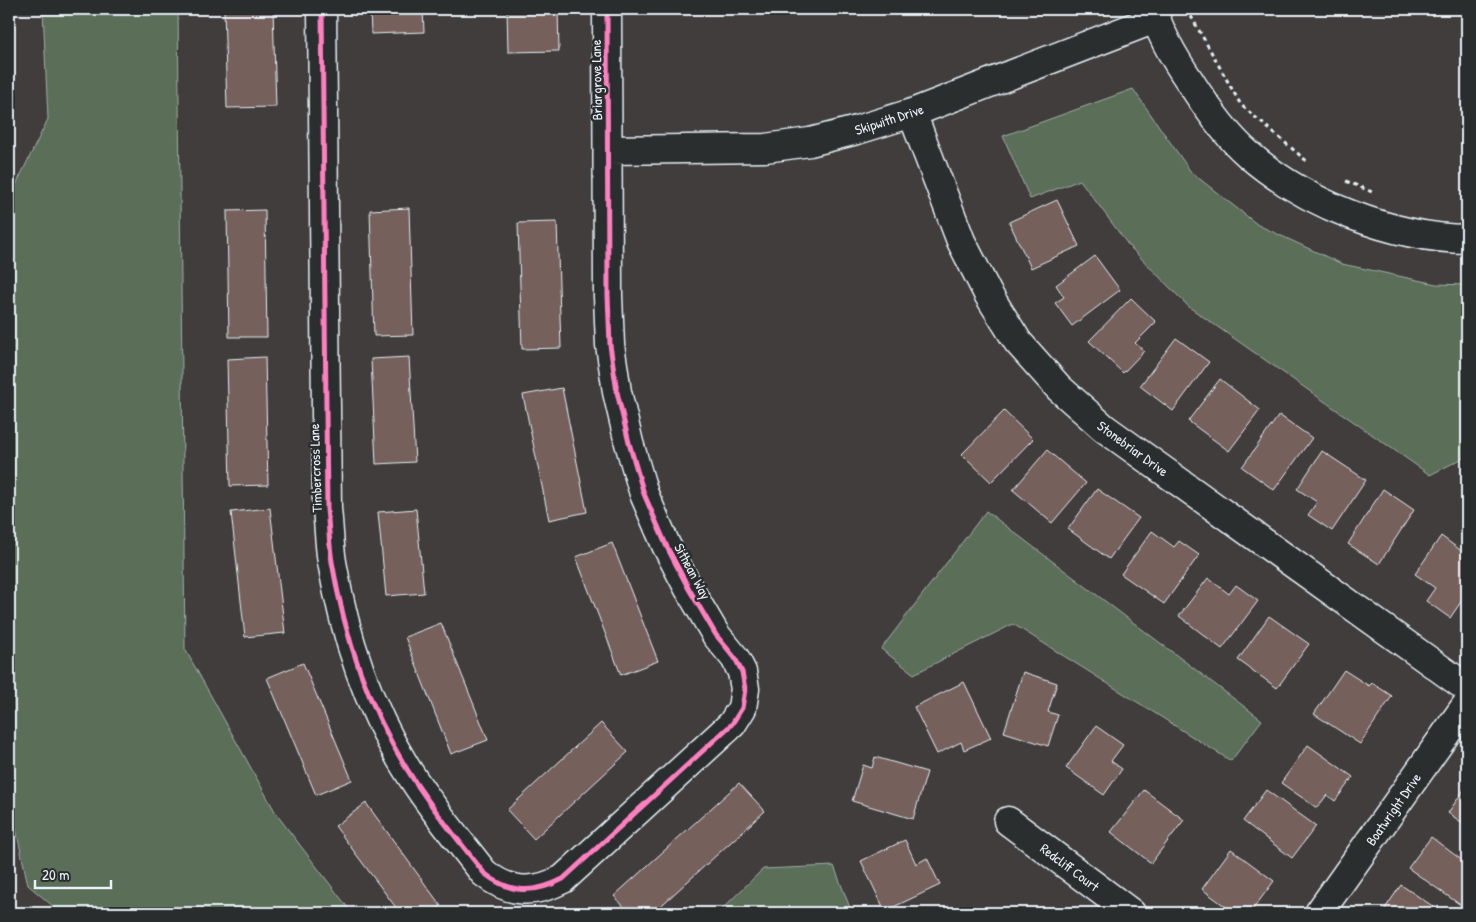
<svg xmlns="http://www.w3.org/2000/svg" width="1476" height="922" font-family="'Patrick Hand',sans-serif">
	<rect width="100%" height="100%" fill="#403d3c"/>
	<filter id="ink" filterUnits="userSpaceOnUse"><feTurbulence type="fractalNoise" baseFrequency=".02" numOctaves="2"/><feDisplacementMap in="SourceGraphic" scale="10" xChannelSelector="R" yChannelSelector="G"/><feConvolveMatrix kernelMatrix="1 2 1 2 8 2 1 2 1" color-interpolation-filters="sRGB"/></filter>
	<g filter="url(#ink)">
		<path fill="#5a6e59" stroke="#a1b0a8" d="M43,9H178L185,649L277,815L352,913H61L28,885L9,796V199L48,119Z
			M1133,89L1191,172L1258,225L1342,264L1436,284L1467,285V456L1430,475L1189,307L1129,246L1080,180L1030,199L1003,136Z
			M986,511L1262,720L1231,761L1013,624L914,674L881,649Z
			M834,866L852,913H718L763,869Z"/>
		<path fill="#74615c" stroke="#e8f1f8" d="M224,9H273L276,107L227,108Z
			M370,9H423L424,32L371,34Z
			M507,9H558L559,51L508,52Z
			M1057,200L1079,246L1031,268L1009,222Z
			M409,208L413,335L374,336L370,210Z
			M265,210L267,337H229L227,211Z
			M557,222L561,348L522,349L518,223Z
			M1095,256L1120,290L1072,326L1055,303L1064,297L1056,285Z
			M1131,298L1156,322L1135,343L1144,351L1123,373L1089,341Z
			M1176,338L1209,362L1173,411L1140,386Z
			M265,357L268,485L230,486L227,359Z
			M409,357L415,462L376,464L371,359Z
			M1220,379L1260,410L1229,451L1188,421Z
			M562,388L587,512L549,520L523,395Z
			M1004,411L1033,439L991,482L962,454Z
			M1279,415L1312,438L1274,490L1242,467Z
			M1047,450L1086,483L1052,523L1013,490Z
			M1322,451L1366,480L1332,531L1308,515L1317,502L1297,489Z
			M1097,489L1139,518L1109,559L1068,529Z
			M1383,489L1414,510L1379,564L1348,544Z
			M270,508L285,633L245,637L231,512Z
			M416,509L424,593L386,596L378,512Z
			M1152,531L1174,547L1179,541L1199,555L1164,604L1121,574Z
			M1441,536L1467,555V593L1450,618L1426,601L1435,588L1415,574Z
			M612,543L658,661L621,675L576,557Z
			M1208,578L1229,594L1236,585L1258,601L1222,649L1179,616Z
			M1269,616L1309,644L1277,688L1238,660Z
			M441,623L488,740L451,754L405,637Z
			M303,663L352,780L316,795L267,678Z
			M1344,670L1369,686L1372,683L1392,696L1360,744L1314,714Z
			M1023,672L1057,683L1048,712L1058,715L1048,746L1004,732Z
			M964,682L991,738L964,750L961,742L937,754L914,707Z
			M601,723L628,752L534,839L507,810Z
			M1096,726L1123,745L1111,761L1122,769L1104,795L1066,768Z
			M1308,745L1353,777L1335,801L1327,795L1317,808L1281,783Z
			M875,757L927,772L913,819L852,801L863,765L872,768Z
			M739,783L765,811L653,913H630L614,896Z
			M1467,785V826L1448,813Z
			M1144,790L1184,820L1151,863L1111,832Z
			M1266,790L1316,826L1292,858L1243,821Z
			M366,803L441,906L431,913H400L335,826Z
			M1431,837L1467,864V899L1462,906L1408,868Z
			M905,840L916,864L927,858L940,885L885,911L861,861Z
			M1231,849L1274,881L1250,913H1234L1202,889Z
			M1401,885L1443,913H1382Z"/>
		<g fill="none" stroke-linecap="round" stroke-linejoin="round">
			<defs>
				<path id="minor" d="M322,9L327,509C329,526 329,544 332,562C344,633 367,704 405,766C428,804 457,838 484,873C510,894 534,894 563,879L732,724L742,708L745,689L742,672L735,658L716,635L689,589L666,545L644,494L629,443L617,392L610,345L608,296L607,9
					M1153,9C1160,35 1176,61 1191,83C1207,108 1225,134 1248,154C1304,203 1392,238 1467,239
					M912,113L961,241L988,294L1018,342L1059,388L1104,428L1467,688
					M608,150L765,148L810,142L857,130L912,113L1155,19
					M1008,821L1131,913
					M1319,913L1467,704"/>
			</defs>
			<use href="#minor" stroke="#e8f1f8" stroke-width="31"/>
			<path stroke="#e8f1f8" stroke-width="3" stroke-dasharray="4 4" stroke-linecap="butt" d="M1187,9L1241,105L1309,163
				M1346,181L1372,192"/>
			<use href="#minor" stroke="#2a2d2e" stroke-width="28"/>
			<defs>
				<path id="cycleway" d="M322,9L327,509C329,526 329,544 332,562C344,633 367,704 405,766C428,804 457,838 484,873C510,894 534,894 563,879L732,724L742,708L745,689L742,672L735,658L716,635L689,589L666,545L644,494L629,443L617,392L610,345L608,296L607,9"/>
			</defs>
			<use href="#cycleway" stroke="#2a2d2e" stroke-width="8"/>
			<use href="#cycleway" stroke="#ff80c0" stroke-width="5"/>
		</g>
	</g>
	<g text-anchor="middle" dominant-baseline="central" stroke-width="5" stroke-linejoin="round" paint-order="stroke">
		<g font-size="14" fill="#e8f1f8" stroke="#2a2d2e">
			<text transform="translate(596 80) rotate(-91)">Briargrove Lane</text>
			<text transform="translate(889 119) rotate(-18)">Skipwith Drive</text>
			<text transform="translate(1133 448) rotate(36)">Stonebriar Drive</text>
			<text transform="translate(315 468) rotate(-92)">Timbercross Lane</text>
			<text transform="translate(693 571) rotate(62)">Sithean Way</text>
			<text transform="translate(1393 809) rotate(-55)">Boatwright Drive</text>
			<text transform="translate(1070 867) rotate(37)">Redcliff Court</text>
		</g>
	</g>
	<rect width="1476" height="922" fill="none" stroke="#2a2d2e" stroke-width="30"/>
	<rect x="15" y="15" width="1446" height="892" fill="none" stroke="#e8f1f8" stroke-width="2" filter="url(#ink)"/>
	<path d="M35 880v8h76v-8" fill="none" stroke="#e8f1f8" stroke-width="2.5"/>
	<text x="42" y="880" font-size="15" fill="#e8f1f8" stroke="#2a2d2e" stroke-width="4" paint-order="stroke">20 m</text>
</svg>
